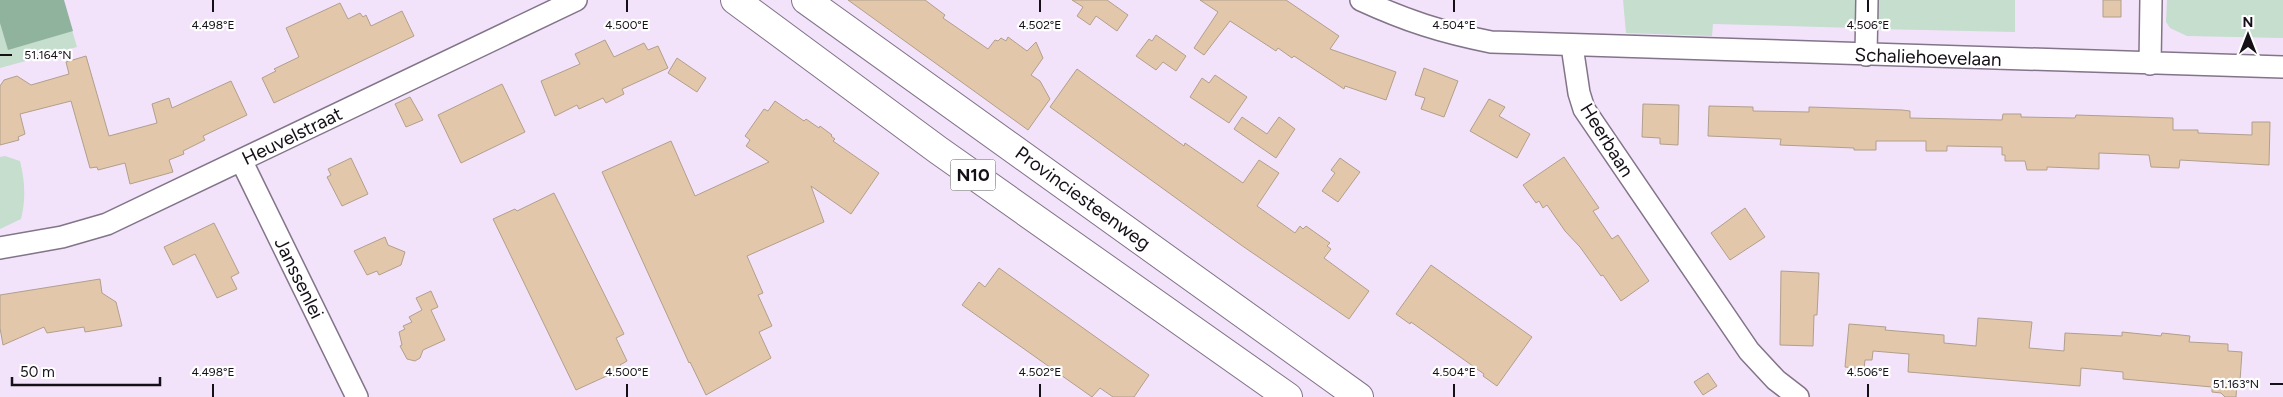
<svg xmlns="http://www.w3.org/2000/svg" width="2283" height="397" font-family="Figtree,sans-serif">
	<rect width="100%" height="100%" fill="#f3e3fa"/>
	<path fill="#c5dece" d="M0,0H63L77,47L0,68Z
		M1623,0H1858L1856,28L1713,24L1712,36L1626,33Z
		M1876,0H2015V32L1877,29Z
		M2167,0H2283V38L2187,36L2170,28L2166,22Z
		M5,156L20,161C25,181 26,199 21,219L0,229V157Z"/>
	<path fill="#8fb39d" d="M0,0H64L73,31L8,50L0,23Z"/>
	<path fill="#e3c7aa" stroke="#b19f8c" d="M848,0H925L945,15L943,18L988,49L995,40L998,41L1001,38L1006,41L1008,37L1027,51L1036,42L1043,58L1031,75L1040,81L1050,99L1028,130Z
		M1072,0H1107L1128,15L1117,31L1096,16L1090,25L1077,16L1083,7Z
		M1200,0H1286L1339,36L1330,49L1396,72L1386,100L1345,86L1344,89L1294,56L1292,58L1278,48L1276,51L1230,21L1204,55L1194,48L1218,12Z
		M2103,0H2121V17H2103Z
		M340,3L348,19L360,13L363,17L366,15L371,26L402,11L414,36L274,103L262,78L276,71L274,69L299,57L286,28Z
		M1156,35L1186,56L1176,71L1163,62L1156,70L1136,56L1149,39L1152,41Z
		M605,40L614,57L644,43L648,50L658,46L668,68L622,89L624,94L606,103L603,98L579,109L577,105L555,116L541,81L580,64L575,54Z
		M86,56L109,136L157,123L152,104L169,98L172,108L231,81L247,115L203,136L205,140L183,151L184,154L169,160L173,172L130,184L125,163L98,170L97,167L90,168L71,101L20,114L25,134L18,137L19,140L0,145V86L4,80L17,76L31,85L69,74L66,62Z
		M677,58L706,78L697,92L668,73Z
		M1424,68L1458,81L1444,117L1421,109L1425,98L1415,95Z
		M1077,69L1184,146L1185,143L1243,183L1259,160L1279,173L1257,206L1295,233L1300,226L1303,229L1306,226L1330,243L1327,246L1331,249L1324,258L1369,291L1349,319L1241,245L1050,107Z
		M1215,75L1247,97L1229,123L1190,97L1202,78L1209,83Z
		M502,84L525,132L461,163L438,115Z
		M410,97L423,120L406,127L395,104Z
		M1489,99L1505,107L1499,116L1530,134L1517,158L1470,131Z
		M775,101L804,121L806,119L819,128L820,126L832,135L831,136L835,139L833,141L879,173L851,214L811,186L824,222L747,256L763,293L758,295L772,326L759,332L771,358L706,395L690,362L689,363L602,172L671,141L695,196L769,162L746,146L750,140L745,136L764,109L768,111Z
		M1643,104L1679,105L1678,145L1660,144V138L1642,137Z
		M1709,106L1753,107V111L1809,112V107L1902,110L1910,111V118L2002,120L2003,114H2021V117L2075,118L2076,115L2173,118V130H2198V133L2252,135V122H2270L2269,165L2180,160L2179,168L2151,167L2149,155L2099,153V169L2047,167V170H2027L2025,161H2005V155H2002V147L1947,146V151H1926V141H1876V150H1854V148L1780,145L1781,139L1708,136Z
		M1242,117L1267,134L1279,117L1295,129L1276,158L1234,129Z
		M1564,157L1599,208L1593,211L1612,239L1618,235L1649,281L1621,301L1603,275L1601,276L1580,247L1565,231L1547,205L1543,208L1539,201L1536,203L1523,185Z
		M351,158L368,194L342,206L327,177L331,175L328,169Z
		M1340,158L1360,172L1338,202L1322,191L1335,173L1331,170Z
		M554,193L624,334L616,338L627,361L620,365L622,369L576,390L493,219L515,209L517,211Z
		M1745,208L1765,237L1730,260L1711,233Z
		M214,223L239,273L231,277L237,289L217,298L195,254L173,265L164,247Z
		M385,237L388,245L405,252L401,265L379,275L377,271L367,275L354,251Z
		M1431,265L1532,337L1497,386L1483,376L1484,374L1411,322L1410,324L1396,314Z
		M999,268L1149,375L1134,397H1113L1100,388L1092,397L962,305L979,282L985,287Z
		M1781,271L1819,273L1817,315H1814L1813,346L1780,345Z
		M100,279L102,293L116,302L122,326L85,332L84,327L47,333L44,327L3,345L0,328V295Z
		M431,291L438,307L431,310L445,340L423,350L420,358L415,361L407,359L400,346L402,345L399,332L405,329L403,326L412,322L409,317L422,310L416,298Z
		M1978,318L2032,322L2029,348L2064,351L2065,333L2122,336V332L2161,336L2162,333L2190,336L2189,342L2228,344V351L2242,352L2240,381L2237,382L2236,397H2225L2221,393L2212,392V387L2123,379V372L2081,368L2080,386L1908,372L1909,354L1873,351L1872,360H1865L1864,369L1845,367L1849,324L1886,327L1885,330L1944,335V343L1976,346Z
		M1708,373L1717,386L1703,395L1694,382Z"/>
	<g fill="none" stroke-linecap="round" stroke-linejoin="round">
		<defs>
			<path id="minor" d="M1361,0C1407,21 1441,32 1491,42L2283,67
				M1572,46L1579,93L1584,109L1749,351L1776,380L1798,397
				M1866,55L1867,0
				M2150,64L2151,0
				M241,160L357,397
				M0,248L62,237L107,224L576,0"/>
			<path id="primary" d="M735,0L938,150L1288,397
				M806,0L1359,397"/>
		</defs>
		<use href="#minor" stroke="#827489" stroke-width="24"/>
		<use href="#primary" stroke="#827489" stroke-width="30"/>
		<use href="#minor" stroke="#fff" stroke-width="21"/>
		<use href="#primary" stroke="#fff" stroke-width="28"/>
	</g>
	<path fill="none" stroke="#151017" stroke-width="2" d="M213,0V12M627,0V12M1040,0V12M1454,0V12M1868,0V12M0,55H12M213,384V397M627,384V397M1040,384V397M1454,384V397M1868,384V397M2270,384H2283"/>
	<g text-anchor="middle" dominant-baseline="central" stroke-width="4.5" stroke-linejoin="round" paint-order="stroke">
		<rect fill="#fff" stroke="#5b585d" stroke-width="1" x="950.5" y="159.5" width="45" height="31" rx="4"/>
		<g font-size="18" font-weight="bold" fill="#151017">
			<text x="973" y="175">N10</text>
		</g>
		<g font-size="19" fill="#151017" stroke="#fff">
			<text transform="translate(1928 57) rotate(2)">Schaliehoevelaan</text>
			<text transform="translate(292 136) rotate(-26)">Heuvelstraat</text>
			<text transform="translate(1607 140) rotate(58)">Heerbaan</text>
			<text transform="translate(1083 198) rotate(36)">Provinciesteenweg</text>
			<text transform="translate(299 278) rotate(64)">Janssenlei</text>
		</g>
	</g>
	<g font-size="12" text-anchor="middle" fill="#151017" stroke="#fff" stroke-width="4.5" stroke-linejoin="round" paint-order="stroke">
		<text x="213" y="29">4.498°E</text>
		<text x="627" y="29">4.500°E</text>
		<text x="1040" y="29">4.502°E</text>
		<text x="1454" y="29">4.504°E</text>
		<text x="1868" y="29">4.506°E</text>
		<text x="48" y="59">51.164°N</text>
		<text x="213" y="376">4.498°E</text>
		<text x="627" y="376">4.500°E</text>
		<text x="1040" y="376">4.502°E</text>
		<text x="1454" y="376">4.504°E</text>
		<text x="1868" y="376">4.506°E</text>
		<text x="2236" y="388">51.163°N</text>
	</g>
	<g transform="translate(2248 35)" stroke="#ffffff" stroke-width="4" paint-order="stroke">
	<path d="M0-4L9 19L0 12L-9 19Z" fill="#151017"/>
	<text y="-8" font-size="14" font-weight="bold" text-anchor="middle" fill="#151017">N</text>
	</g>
	<path d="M12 377v8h148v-8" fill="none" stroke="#151017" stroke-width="2.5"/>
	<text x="20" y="377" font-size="15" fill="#151017" stroke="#ffffff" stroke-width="4" paint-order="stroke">50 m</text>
</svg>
